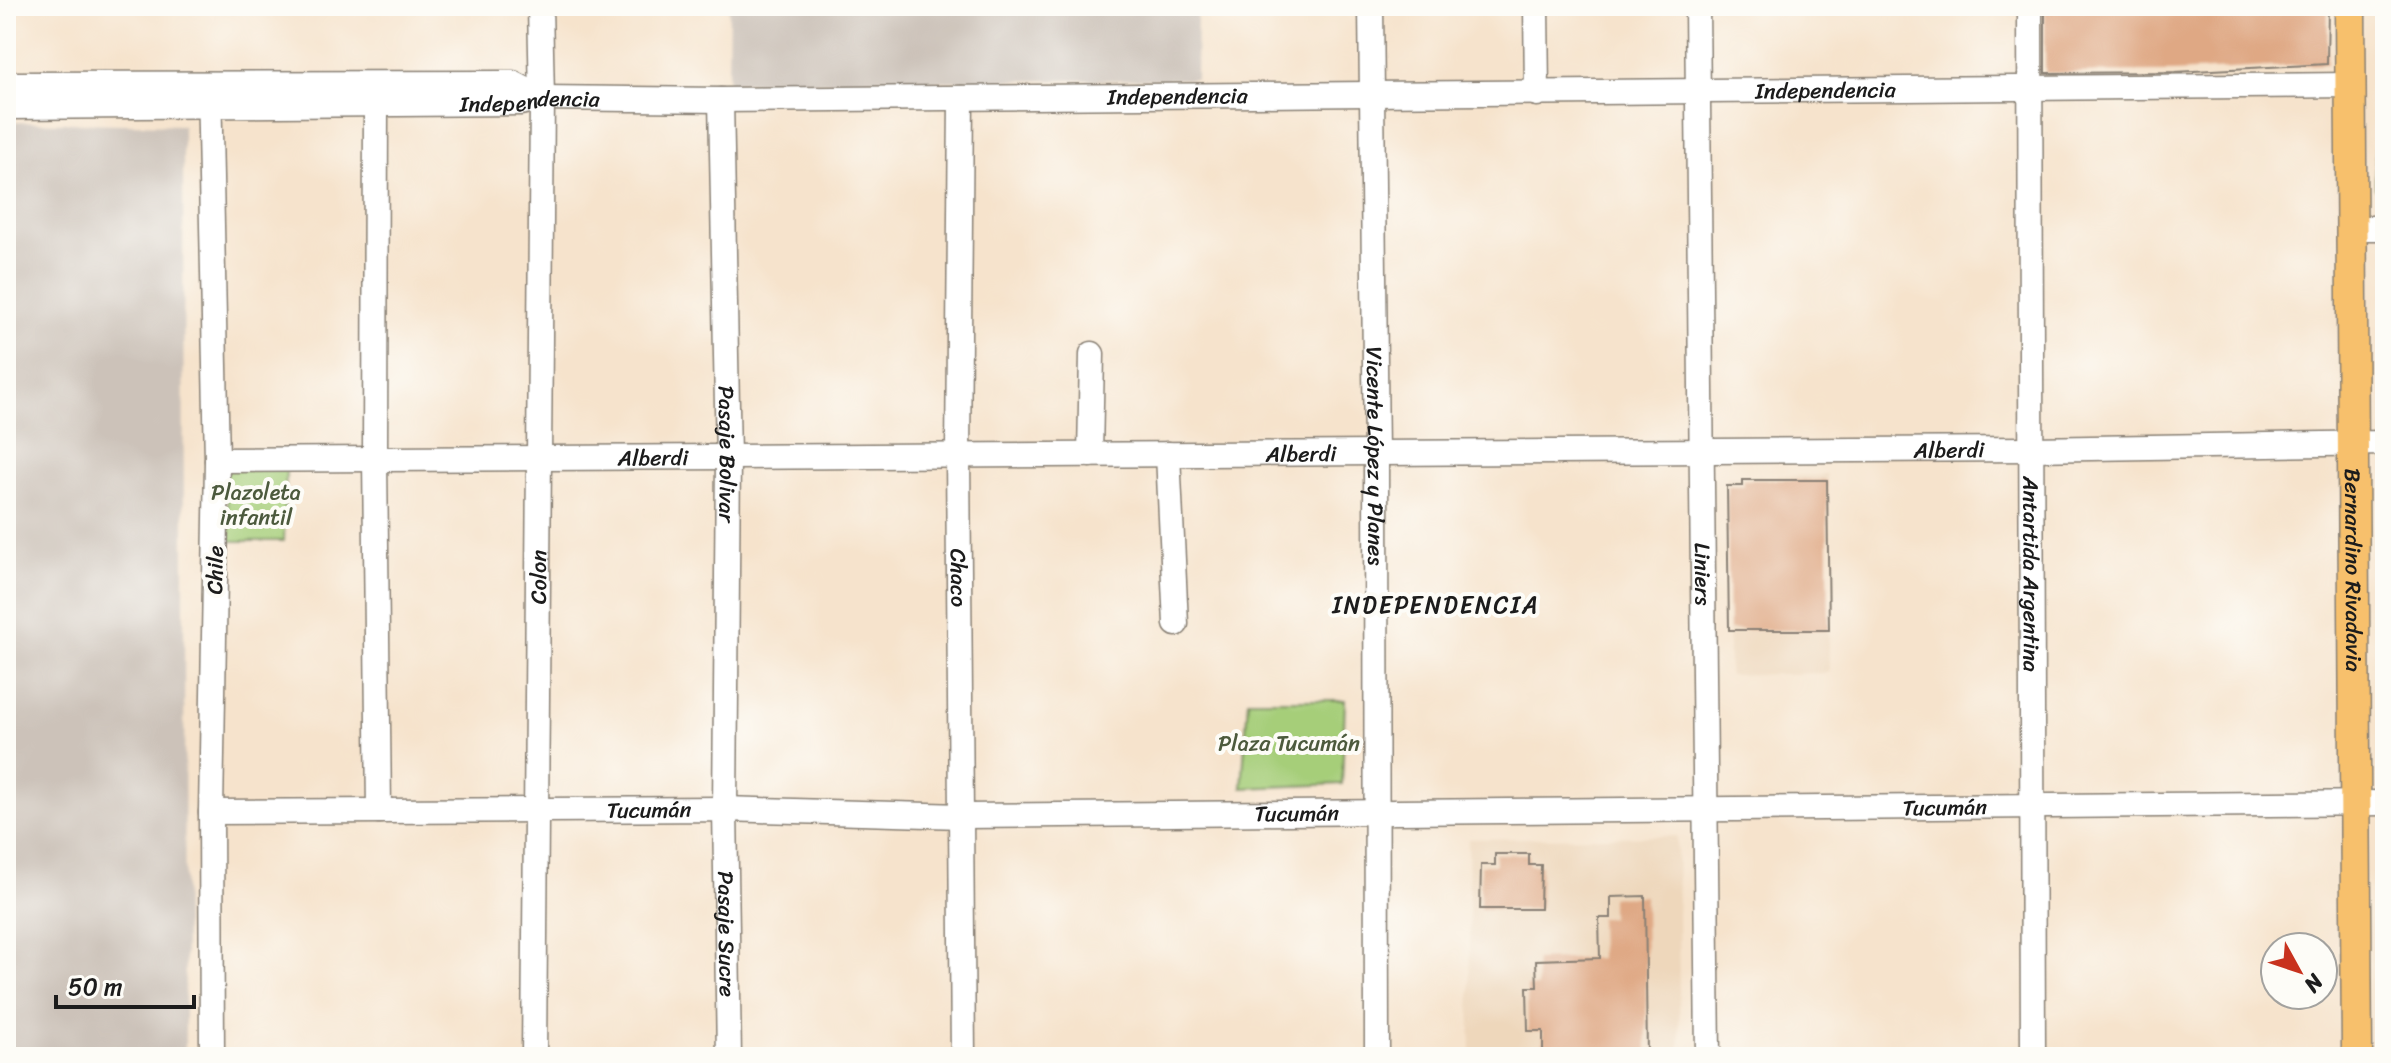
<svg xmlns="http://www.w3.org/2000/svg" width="2391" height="1063" font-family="Sriracha,sans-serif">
	<rect width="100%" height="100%" fill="#fdfcf7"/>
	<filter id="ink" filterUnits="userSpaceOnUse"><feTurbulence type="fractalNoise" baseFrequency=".0125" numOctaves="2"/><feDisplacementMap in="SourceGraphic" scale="16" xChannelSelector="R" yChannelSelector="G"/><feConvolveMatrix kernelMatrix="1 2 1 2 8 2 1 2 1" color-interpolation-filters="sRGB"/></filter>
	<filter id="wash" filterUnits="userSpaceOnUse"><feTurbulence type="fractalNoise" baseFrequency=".006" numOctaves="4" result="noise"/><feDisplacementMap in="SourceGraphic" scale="32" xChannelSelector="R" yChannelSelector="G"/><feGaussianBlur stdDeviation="1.8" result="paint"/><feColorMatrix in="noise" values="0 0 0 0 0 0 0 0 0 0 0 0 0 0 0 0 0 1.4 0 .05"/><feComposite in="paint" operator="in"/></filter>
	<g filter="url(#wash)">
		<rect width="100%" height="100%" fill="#f6e3cc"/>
		<path fill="#eed7bb" d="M1827,475L1829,673L1729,675L1727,477Z
			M1677,836L1680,1057H1471L1468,839Z"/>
		<path fill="#ccc2b9" d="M729,6H1197L1196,79L728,83Z
			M6,122L183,125L185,1057H6Z"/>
		<path fill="#a6ce79" stroke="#61754a" stroke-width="2" d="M2377,6H2385V204L2375,188Z
			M286,468L284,541H228L226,469Z
			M1248,700H1345L1342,784L1242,788Z"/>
		<g id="blocks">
			<path fill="#dfa884" d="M2045,6H2328L2327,64L2175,72L2045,73Z
				M1743,480H1827L1829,630H1729L1727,486H1743Z
				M1495,854H1529V865H1541L1540,909H1480L1481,865H1495Z
				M1645,896L1647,1057H1543V1031H1528L1527,987H1537L1536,960L1600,958L1599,918H1611V897Z"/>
		</g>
	</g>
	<g filter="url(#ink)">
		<use href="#blocks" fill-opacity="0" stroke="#898074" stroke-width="2"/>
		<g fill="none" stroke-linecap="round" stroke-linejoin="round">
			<defs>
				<g id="minor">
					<path id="s1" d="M1371,6L1376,453L1377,1057"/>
					<path d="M1536,6L1537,94"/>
					<path id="s2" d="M1697,6C1698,356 1707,707 1708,1057"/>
					<path id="s3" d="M2030,6L2033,1057"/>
					<path d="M6,84L513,83L542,98"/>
					<path d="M209,84L217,460L211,812L212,1057"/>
					<path id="s4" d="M961,98L958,455L963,1057"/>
					<path id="s5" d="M721,100L728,457L725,809L729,1057"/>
					<path d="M376,103L375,459L379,811"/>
					<path id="s6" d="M6,107L520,103L542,98L721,100L2350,85"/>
					<path d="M2350,228H2385"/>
					<path d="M1168,454L1176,624"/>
					<path d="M1090,455L1092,354"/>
					<path id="s7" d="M217,460L2032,449L2385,443"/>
					<path id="s8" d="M211,812L725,809L961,816L2385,803"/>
					<path id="s9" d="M534,1057L542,98L540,6"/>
				</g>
				<g id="major">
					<path id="s10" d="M2350,6L2357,1057"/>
				</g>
			</defs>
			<use href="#minor" stroke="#898074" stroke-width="27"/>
			<use href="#major" stroke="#898074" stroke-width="33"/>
			<use href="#minor" stroke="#fff" stroke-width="24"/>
			<use href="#major" stroke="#f7c06c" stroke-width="30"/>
		</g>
	</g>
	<g text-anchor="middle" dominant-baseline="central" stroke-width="8" stroke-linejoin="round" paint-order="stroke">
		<g font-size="22" fill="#1c1c1c" stroke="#fdfcf7">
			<text stroke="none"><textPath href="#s6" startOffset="1820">Independencia</textPath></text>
			<text stroke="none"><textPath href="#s6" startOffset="1172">Independencia</textPath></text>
			<text stroke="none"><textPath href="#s6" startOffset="524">Independencia</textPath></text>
			<text stroke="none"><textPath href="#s7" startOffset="1732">Alberdi</textPath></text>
			<text stroke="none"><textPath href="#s7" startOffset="1084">Alberdi</textPath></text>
			<text stroke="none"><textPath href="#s5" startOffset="354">Pasaje Bolivar</textPath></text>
			<text stroke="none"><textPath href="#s1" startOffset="450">Vicente López y Planes</textPath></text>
			<text stroke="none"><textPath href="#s7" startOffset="436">Alberdi</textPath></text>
			<text transform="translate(215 570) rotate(-89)">Chile</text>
			<text stroke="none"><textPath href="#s10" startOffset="564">Bernardino Rivadavia</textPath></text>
			<text stroke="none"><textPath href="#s3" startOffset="568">Antartida Argentina</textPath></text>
			<text stroke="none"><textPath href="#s2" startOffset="568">Liniers</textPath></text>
			<text stroke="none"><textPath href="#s9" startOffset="480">Colon</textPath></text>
			<text stroke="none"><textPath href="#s4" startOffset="480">Chaco</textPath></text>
			<text stroke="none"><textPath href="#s8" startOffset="438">Tucumán</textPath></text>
			<text stroke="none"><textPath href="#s8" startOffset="1734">Tucumán</textPath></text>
			<text stroke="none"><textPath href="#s8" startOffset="1086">Tucumán</textPath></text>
			<text stroke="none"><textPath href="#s5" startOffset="834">Pasaje Sucre</textPath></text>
		</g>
		<g font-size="22" fill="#4c5a3d" stroke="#fdfcf7">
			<text x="256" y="492">Plazoleta<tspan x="256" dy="25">infantil</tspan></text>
			<text x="1289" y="743">Plaza Tucumán</text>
		</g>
		<g font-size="24" letter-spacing="2" fill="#1c1c1c" stroke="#fdfcf7">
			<text x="1436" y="605">INDEPENDENCIA</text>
		</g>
	</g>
	<rect width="2391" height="1063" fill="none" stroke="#fdfcf7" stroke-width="32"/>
	<g transform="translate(2299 971) rotate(130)"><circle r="38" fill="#fdfcf7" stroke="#a3a29f" stroke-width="2"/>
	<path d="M0-6L14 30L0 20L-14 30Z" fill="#c8321e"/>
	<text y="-12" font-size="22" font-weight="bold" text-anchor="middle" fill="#1c1c1c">N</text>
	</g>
	<path d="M56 995v12h138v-12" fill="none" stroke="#1c1c1c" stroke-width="4"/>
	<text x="68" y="995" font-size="24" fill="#1c1c1c" stroke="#fdfcf7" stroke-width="6" paint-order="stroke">50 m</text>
</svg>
